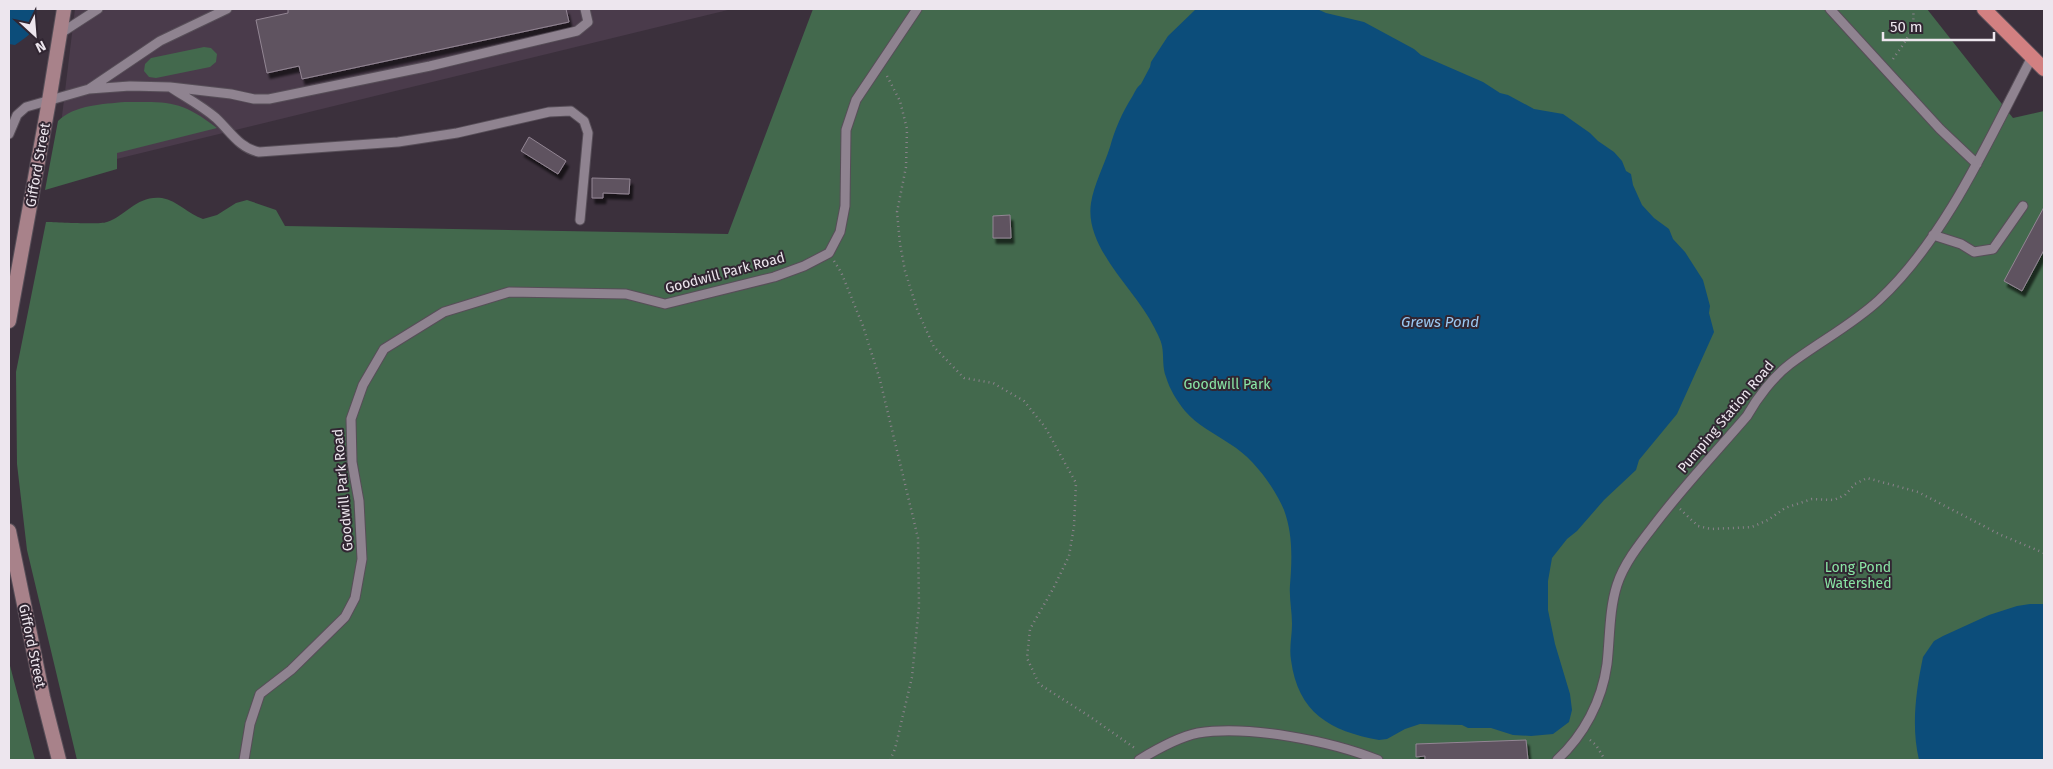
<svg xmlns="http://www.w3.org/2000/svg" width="2053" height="769" font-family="'Fira Sans',sans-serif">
	<defs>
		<filter id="shadow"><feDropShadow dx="3" dy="5.5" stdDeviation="1" flood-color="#0009"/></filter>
	</defs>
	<rect width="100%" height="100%" fill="#3b303c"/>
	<path fill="#4a3b4b" d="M75,9H732L55,174Z"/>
	<path fill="#43694d" d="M813,9H1927L2013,118L2044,111V760H77L27,550L17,464L16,372L46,222C57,222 99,225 107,222C127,215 137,195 162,198C178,201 188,214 203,219L217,215L236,203L247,200L276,210L285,226L728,234Z
		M204,47L211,48L217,54L216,62L210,67L156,78L149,77L144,71L145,64L151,58Z
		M125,102C169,102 181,100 217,128L117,153V169L45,190L58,121C74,105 103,104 125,102Z
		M9,662L35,760H9Z"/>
	<path fill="#0c4d7a" d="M9,9H36C38,30 32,33 15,45L9,44Z
		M1196,9H1317L1326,13L1364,22L1414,49L1421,55L1483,82L1500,93L1508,95L1534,109L1563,114L1590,133L1598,141L1614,152L1622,161L1626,171L1631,174L1633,185L1642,205L1654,218L1669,229L1673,239L1685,252L1703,280L1710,306L1709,313L1714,332L1677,414L1639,460L1636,470L1604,500L1577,531L1567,539L1552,558L1548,581V610L1555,644L1570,694L1572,710L1569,722L1553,734L1531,736L1513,735L1491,728H1468L1462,725L1420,724L1405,729L1387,739L1379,740C1330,731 1298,713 1291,660C1289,648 1292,636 1292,624C1292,611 1289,598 1290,585C1292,560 1293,534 1284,510C1274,486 1252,457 1230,444C1215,434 1197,425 1185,411C1177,401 1170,390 1166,377C1162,367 1164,356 1162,346C1161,340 1157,333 1154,327C1136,290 1084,248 1091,203C1094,184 1104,166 1110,147C1115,129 1122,113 1132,97C1135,92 1136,88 1141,84L1150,67L1151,62L1168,36Z
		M2030,604H2044V760H1919C1911,726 1916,691 1923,657L1934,641L1943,636L1989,615L2017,606Z"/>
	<path fill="#5f5360" stroke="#938694" filter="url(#shadow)" d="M288,9H566L569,22L302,79L299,66L267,73L256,20L288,13Z
		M529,137L566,161L558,174L521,151Z
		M592,178L630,179L629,194L603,193V198H592Z
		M2044,207V250L2022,291L2004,281Z
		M1010,215L1011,238H993V216Z
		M1526,740L1528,760H1425V756L1416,757V744Z"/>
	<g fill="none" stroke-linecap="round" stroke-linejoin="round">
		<defs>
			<path id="service" d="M1830,9L1940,129L1977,164
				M61,33L98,9
				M170,87C185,97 202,106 216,118C230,131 239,148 259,152L398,142L457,133L549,112L571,111L584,121L588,133L580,220
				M89,89L130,86L170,87L231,94L254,99H269L430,66L577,31L588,22L585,9
				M9,134L17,115L26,107L89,89L160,41L227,9
				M1933,235L1961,244L1974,252L1993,249L2023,206
				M244,760L250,724L260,694L291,670L345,617L355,598L362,559L359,501L352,462L351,419L363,385L384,349L444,312L509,292L626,294L665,304L774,277L804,266L829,253L840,232L845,206L846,130L856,100L917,9
				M1139,760C1157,749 1178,737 1198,733C1249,725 1331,741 1378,760
				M1557,760C1584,735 1602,701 1607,664C1610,638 1609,610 1617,585C1624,563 1641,542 1655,524C1684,486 1716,452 1747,416C1757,398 1773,377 1790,364C1819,342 1852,325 1879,300C1946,238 1990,137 2032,57"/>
			<path id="secondary" d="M9,321L49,101L64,9
				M9,531L43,697L59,760"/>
			<path id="trunk" d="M1984,9L2044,69"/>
		</defs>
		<use href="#service" stroke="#574e58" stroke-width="11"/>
		<use href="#secondary" stroke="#574e58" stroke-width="16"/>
		<use href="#trunk" stroke="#574e58" stroke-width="16"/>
		<path stroke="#8b828c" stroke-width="2.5" stroke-dasharray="1 4" stroke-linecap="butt" d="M1893,59C1904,43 1916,30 1913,9
			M887,76L900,101L907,129L906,167L897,212L900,244L905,271L918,312L934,347L964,378L993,383L1024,401L1045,427L1076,483L1074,526L1069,556L1053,589L1030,629L1027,658L1039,684L1089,716L1136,749
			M834,261L841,272L863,326L880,380L918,538L919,606L912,677L895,749L890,760
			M1680,509L1698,526L1711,529L1752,527L1768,520L1785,508L1812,499L1834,500L1845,495L1855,484L1867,478L1918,492L2001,535L2044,553
			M1590,740L1596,745L1605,760"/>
		<use href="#service" stroke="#8f8390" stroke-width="9"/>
		<use href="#secondary" stroke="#a8828a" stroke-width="14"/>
		<use href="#trunk" stroke="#d28081" stroke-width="14"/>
	</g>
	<g text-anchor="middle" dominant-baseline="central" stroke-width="4" stroke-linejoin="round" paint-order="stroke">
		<g font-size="14" fill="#ede6ee" stroke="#312632">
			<text transform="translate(38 165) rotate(-80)">Gifford Street</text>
			<text transform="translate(725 273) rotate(-15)">Goodwill Park Road</text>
			<text transform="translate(1726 417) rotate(-50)">Pumping Station Road</text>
			<text transform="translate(343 490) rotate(-95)">Goodwill Park Road</text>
			<text transform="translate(32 646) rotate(78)">Gifford Street</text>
		</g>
		<g font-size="14" fill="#8ae6a5" stroke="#312632">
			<text x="1227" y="384">Goodwill Park</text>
			<text x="1858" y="567">Long Pond<tspan x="1858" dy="16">Watershed</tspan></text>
		</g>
		<g font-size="15" font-style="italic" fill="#9ac8f2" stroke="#312632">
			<text x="1440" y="322">Grews Pond</text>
		</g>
	</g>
	<rect width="2053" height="769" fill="none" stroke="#ede6ee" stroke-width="20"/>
	<g transform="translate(35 35) rotate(154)" stroke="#312632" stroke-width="4" paint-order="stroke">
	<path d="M0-4L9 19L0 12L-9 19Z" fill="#ede6ee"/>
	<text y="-8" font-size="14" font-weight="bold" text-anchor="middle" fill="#ede6ee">N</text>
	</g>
	<path d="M1883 32v8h111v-8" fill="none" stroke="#ede6ee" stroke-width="2.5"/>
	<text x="1890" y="32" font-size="15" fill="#ede6ee" stroke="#312632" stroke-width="4" paint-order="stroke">50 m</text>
</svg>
